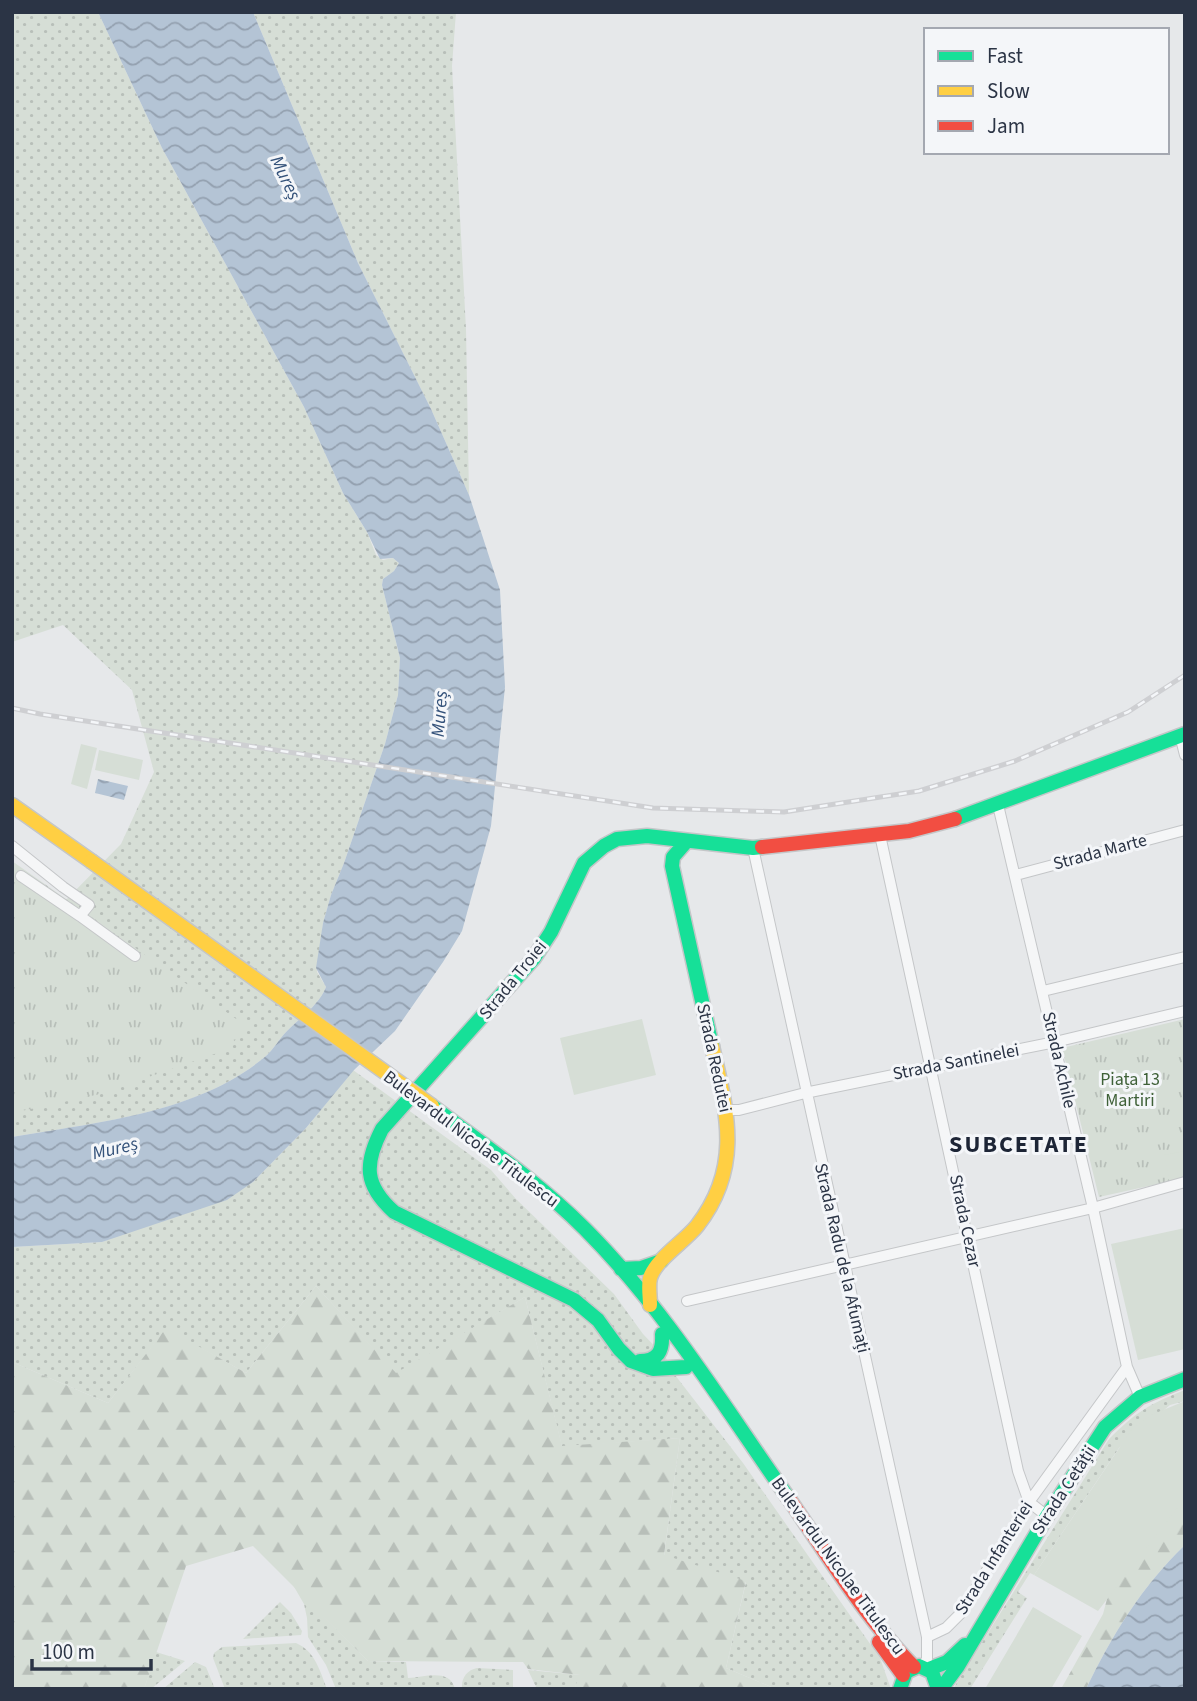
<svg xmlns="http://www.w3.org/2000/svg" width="1197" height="1701" font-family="'Source Sans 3',sans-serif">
	<defs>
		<pattern id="grass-dots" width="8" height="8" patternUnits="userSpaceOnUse" patternTransform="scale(1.75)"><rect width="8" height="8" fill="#d6ded6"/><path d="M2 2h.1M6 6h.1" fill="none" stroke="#b8bfb9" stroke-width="1.8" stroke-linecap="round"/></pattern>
		<pattern id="forest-firs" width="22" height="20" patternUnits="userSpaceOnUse" patternTransform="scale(1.75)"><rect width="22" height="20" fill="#d6ded6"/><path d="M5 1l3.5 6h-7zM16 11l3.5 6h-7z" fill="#b8bfb9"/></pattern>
		<pattern id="park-tufts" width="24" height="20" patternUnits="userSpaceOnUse" patternTransform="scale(1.75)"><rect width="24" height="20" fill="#d6ded6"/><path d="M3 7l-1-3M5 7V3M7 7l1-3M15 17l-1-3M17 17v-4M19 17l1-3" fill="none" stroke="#b8bfb9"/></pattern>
		<pattern id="water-waves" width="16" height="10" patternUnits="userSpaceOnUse" patternTransform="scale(1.75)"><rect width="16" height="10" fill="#b4c4d5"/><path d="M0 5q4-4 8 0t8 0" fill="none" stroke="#93a0af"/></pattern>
	</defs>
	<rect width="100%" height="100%" fill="#e6e8ea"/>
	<path fill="url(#grass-dots)" d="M12,12H98L162,148L304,407L343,493L367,532L376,555L383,560L393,558L399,563L394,571L383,579L382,585L400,658L398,695L385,744L344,863L331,895L323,923L317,972L326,987C319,1005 300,1018 287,1031C279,1039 274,1049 266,1056C197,1114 98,1122 12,1137V891L66,900L121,844L154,772L132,690L63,625L12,642Z
		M253,12H456L452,66L466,329L469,495L431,409L358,263Z
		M353,1070L491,1170L516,1199L614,1294L643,1334L666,1358L675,1375L743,1463L880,1658L891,1689H776L726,1668L746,1582L664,1556L680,1438L562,1447L525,1297L396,1374L316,1286L246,1373L166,1329L108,1403L12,1362V1247L102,1242L253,1182L306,1128Z
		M1185,1390V1401L1170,1405L1119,1448L1034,1575L1030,1573L1018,1592L1027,1598L970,1689H953L1109,1439C1136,1412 1149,1404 1185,1390Z
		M293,1585L368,1661L406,1662L408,1678C425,1677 450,1668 455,1689H336L326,1665L308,1637L307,1618L304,1604Z
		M280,1602L291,1613L302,1631L301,1635L243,1639Z
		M296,1643C315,1651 320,1671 327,1689H225L213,1658L214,1653L222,1647Z
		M156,1652L185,1661L151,1689H144Z
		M195,1662L206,1667L215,1689H163Z
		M477,1668L513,1670V1689H462C461,1678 467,1670 477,1668Z
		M528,1670L581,1675L574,1689H537Z"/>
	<path fill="url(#forest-firs)" d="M316,1286L396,1373L525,1297L562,1446L680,1438L664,1555L746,1581L726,1668L776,1689H574L580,1675L528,1669L523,1662L368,1661L253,1546L186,1566L144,1689H12V1362L108,1403L166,1328L246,1373Z
		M1185,1495V1545C1142,1586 1112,1635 1086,1689H1061L1103,1614L1111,1584Z"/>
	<path fill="url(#park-tufts)" d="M12,861L249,1028L223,1051L100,1094L12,1113Z
		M1185,1019V1178L1099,1197L1062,1048Z"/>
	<path fill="#d6ded6" d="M81,744L97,748L87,789L71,784Z
		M99,750L143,760L139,780L95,770Z
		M642,1019L656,1075L574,1095L560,1038Z
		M1185,1151V1177L1169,1180L1164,1155Z
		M1185,1228V1349L1138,1360L1111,1244Z
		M1185,1401V1498L1098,1611L1034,1575L1132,1429L1151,1415Z
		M1033,1607L1082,1636L1051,1689H985Z"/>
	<path fill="url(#water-waves)" d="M98,12H253L358,263L431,409L469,495L500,590L505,687L491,826L462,931L443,962L395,1031L354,1070L306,1128L253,1182L227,1200L102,1242L12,1247V1137C97,1122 197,1114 266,1056C274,1049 279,1039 287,1031C300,1018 319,1005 326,987L316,968L323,923L331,895L344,863L385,744L398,695L400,658L382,585L383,579L394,571L399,563L393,558L380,559L367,532L343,493L304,407L162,148Z
		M98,779L128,786L124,800L95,793Z
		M1185,1545V1689H1086C1112,1635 1142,1586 1185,1545Z"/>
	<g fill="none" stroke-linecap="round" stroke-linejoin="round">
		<defs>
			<path id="street" d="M1180,735L1185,755
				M998,805L1093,1208L1127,1367L1140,1397
				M880,835L1018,1471L1029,1502L1047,1516
				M12,846L63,887L89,905L80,916L21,876
				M753,848L927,1637V1659L923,1666
				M1016,875L1185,830
				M80,916L135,956
				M1043,991L1185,957
				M727,1110H739L805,1093L1055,1042L1185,1011
				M687,1301L1093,1208L1185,1182
				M927,1637L946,1628L960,1614L1029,1502L1127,1367"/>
			<path id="fast" d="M955,819L1185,734
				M686,842L673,857L672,866L712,1046
				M432,1106C484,1145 539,1183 585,1229C664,1308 723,1405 787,1496
				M621,1269L641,1268L661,1261
				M640,1361C658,1361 663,1351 662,1334
				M686,1367L653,1369L631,1361L619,1349L598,1320L574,1300L394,1212C364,1185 364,1164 382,1129L534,958L551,932L584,863L604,846L617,839L647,836L753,848L762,847
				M929,1669L947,1662L965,1645
				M900,1689L906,1672L919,1666L932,1672L938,1689
				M941,1689L958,1666L1047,1516L1105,1427L1140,1397L1185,1379"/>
			<path id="slow" d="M12,805L91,861
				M650,1305C650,1297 648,1286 650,1278C655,1260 685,1241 697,1226C743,1167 727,1112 712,1046"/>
			<path id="jam" d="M762,847L909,831L955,819
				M787,1496C825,1551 867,1620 914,1667
				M879,1642L903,1675"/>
		</defs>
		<use href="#street" stroke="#c4c6c8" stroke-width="12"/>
		<use href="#fast" stroke="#c4c6c8" stroke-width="17"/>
		<use href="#slow" stroke="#c4c6c8" stroke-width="17"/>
		<use href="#jam" stroke="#c4c6c8" stroke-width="17"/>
		<use href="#street" stroke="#f5f6f7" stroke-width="10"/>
		<use href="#fast" stroke="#16e098" stroke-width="14"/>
		<use href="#slow" stroke="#ffcf43" stroke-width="14"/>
		<use href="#jam" stroke="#f24e42" stroke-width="14"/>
		<defs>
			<path id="rail" d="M12,708L40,714L653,808L784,812L919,791L1015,761L1128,712L1185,675"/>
		</defs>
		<use href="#rail" stroke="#cecfd2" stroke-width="5"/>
		<use href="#rail" stroke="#f4f6f9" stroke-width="2.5" stroke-dasharray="8" stroke-linecap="butt"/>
		<defs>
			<path id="slow-bridge" d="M91,861L432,1106"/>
		</defs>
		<use href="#slow-bridge" stroke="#c4c6c8" stroke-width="17" stroke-linecap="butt"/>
		<use href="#slow-bridge" stroke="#ffcf43" stroke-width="14"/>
	</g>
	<g text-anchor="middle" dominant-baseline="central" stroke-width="6" stroke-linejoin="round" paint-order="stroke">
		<g font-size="18" fill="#2b3445" stroke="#f4f6f9">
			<text transform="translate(1100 852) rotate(-15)">Strada Marte</text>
			<text transform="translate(513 980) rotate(-51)">Strada Troiei</text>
			<text transform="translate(714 1058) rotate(78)">Strada Redutei</text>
			<text transform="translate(1059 1060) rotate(77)">Strada Achile</text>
			<text transform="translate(956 1062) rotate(-11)">Strada Santinelei</text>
			<text transform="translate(471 1139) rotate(37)">Bulevardul Nicolae Titulescu</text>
			<text transform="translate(965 1221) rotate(78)">Strada Cezar</text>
			<text transform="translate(842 1258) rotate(77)">Strada Radu de la Afumați</text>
			<text transform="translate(1064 1490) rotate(-57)">Strada Cetății</text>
			<text transform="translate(994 1558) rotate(-58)">Strada Infanteriei</text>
			<text transform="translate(838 1566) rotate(54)">Bulevardul Nicolae Titulescu</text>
		</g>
		<g font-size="18" fill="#3f6138" stroke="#f4f6f9">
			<text x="1130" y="1079">Piața 13<tspan x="1130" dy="21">Martiri</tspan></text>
		</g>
		<g font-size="19" font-style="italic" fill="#34527a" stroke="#f4f6f9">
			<text transform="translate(285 178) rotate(64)">Mureș</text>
			<text transform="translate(440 714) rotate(-86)">Mureș</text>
			<text transform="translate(115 1149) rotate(-13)">Mureș</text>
		</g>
		<g font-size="24" font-weight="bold" letter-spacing="2" fill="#1d2536" stroke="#f4f6f9">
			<text x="1019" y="1144">SUBCETATE</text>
		</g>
	</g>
	<rect width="1197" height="1701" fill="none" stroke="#2b3445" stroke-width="28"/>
	<rect x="924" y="28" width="245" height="126" fill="#f4f6f9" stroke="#a4a8b1" stroke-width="2"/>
	<rect x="938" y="51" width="35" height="10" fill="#16e098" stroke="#a4a8b1" stroke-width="2"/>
	<text x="987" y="63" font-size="21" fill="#2b3445">Fast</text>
	<rect x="938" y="86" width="35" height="10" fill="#ffcf43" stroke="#a4a8b1" stroke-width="2"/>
	<text x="987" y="98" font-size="21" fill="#2b3445">Slow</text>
	<rect x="938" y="121" width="35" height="10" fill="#f24e42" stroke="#a4a8b1" stroke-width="2"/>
	<text x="987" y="133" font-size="21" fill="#2b3445">Jam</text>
	<path d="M32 1659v10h119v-10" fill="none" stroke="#2b3445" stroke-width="3.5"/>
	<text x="42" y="1659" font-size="21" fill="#2b3445" stroke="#f4f6f9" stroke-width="5" paint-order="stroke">100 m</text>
</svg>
